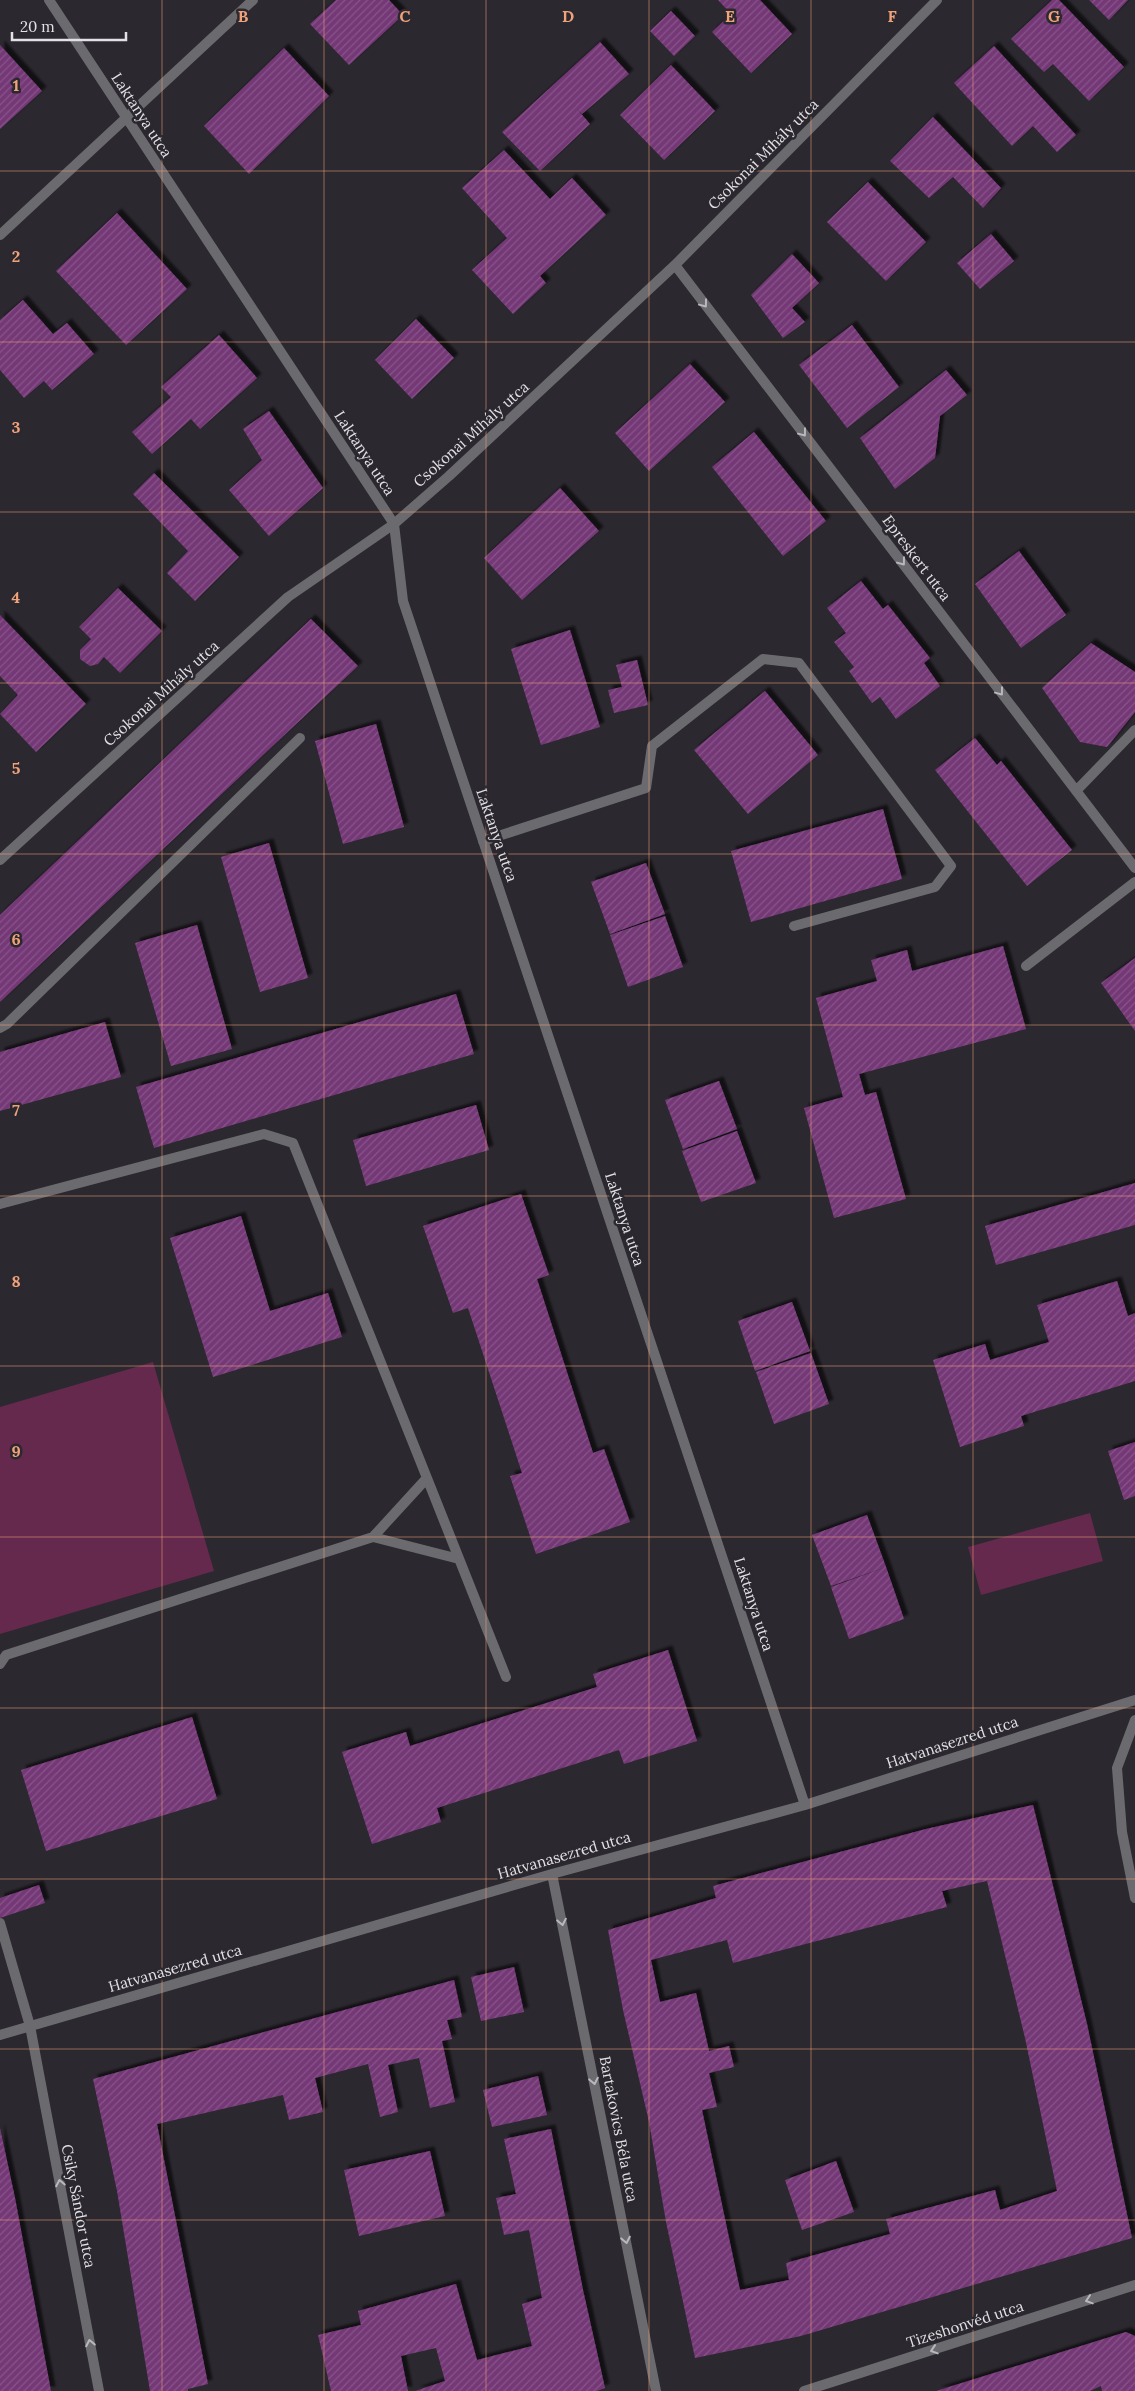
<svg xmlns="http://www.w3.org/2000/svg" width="1135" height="2391" font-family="Lora,serif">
	<defs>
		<pattern id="building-hatch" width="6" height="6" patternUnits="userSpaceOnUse" patternTransform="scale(1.25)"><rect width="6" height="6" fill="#743876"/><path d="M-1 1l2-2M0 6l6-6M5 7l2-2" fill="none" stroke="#885489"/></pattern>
		<filter id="shadow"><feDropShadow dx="4.5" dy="-4.5" stdDeviation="1" flood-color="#0009"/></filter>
	</defs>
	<rect width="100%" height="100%" fill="#2b282f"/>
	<path fill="#64294c" d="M153,1362L214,1571L0,1634V1407Z
		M1090,1513L1103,1561L981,1595L968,1547Z"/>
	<path fill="url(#building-hatch)" fill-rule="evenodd" filter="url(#shadow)" d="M336,0H389L403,15L349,65L310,24Z
		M718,0H760L792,34L751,73L712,32L731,14Z
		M1052,0H1059L1124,67L1089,101L1053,64L1044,72L1011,39Z
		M1089,0H1128L1109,20Z
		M671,11L695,36L674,56L650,31Z
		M600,42L629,74L582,114L577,109L590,124L540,171L502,132Z
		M0,45L42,91L0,129Z
		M994,46L1076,135L1057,152L1033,126L1012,146L954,83Z
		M284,48L329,96L249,174L204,126Z
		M671,65L715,111L664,160L620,115Z
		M933,117L1001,188L983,208L953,177L929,198L890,161Z
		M504,150L550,199L572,178L606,215L540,276L546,283L513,314L472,270L507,238L462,188Z
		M868,182L926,242L886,281L827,222Z
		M117,213L187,289L126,345L56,271Z
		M991,234L1014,261L980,289L957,263Z
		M792,254L819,283L792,308L805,322L783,338L751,295Z
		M23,300L53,334L67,323L94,354L52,390L44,381L24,398L0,370V320Z
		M416,319L454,358L412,399L375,360Z
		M852,325L899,387L847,428L799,365Z
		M219,335L257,378L200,429L191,419L152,454L132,432L171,397L161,387Z
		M690,364L725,402L649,471L615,433Z
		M946,370L967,395L940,416L935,458L895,489L860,438Z
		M269,411L323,488L269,536L229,490L262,460L243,429Z
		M754,432L826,521L783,556L712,467Z
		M154,473L239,557L195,601L167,573L188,551L133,494Z
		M560,488L599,531L522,600L484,558Z
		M1019,551L1066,615L1021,648L975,584Z
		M861,581L883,609L888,605L930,658L924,663L940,686L896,719L880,697L872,703L849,671L854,667L834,642L846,633L827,608Z
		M118,588L162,631L120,673L104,657L98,664L90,666L80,659V650L91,639L79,627Z
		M0,615L86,704L36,752L0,714L18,695L0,676Z
		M311,619L358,666L0,1002V915Z
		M570,630L600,727L541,745L511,649Z
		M1091,643L1135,672V712L1107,747L1080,742L1042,688Z
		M637,660L648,705L614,713L608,690L622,687L616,665Z
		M765,691L818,755L748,814L694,750Z
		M376,724L404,827L343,844L315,741Z
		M975,738L997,765L1001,761L1072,850L1027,886L935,770Z
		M883,809L902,879L751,922L731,851Z
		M269,843L308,978L260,992L221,857Z
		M646,863L665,914L610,934L591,882Z
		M665,916L683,967L628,987L610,935Z
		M197,925L232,1049L171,1066L135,943Z
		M1003,946L1026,1029L859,1074L865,1095L876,1092L906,1199L834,1218L804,1108L843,1097L816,998L877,981L871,960L907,950L912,971Z
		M1135,958V1031L1101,983Z
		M456,994L474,1054L154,1148L136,1087Z
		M105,1022L121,1077L0,1111V1052Z
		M719,1081L737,1129L683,1149L665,1100Z
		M476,1105L489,1150L366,1186L353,1140Z
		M737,1131L756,1183L701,1202L682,1151Z
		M1135,1183V1225L996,1265L985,1226Z
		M521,1194L549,1275L537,1279L593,1453L604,1449L630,1522L536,1554L510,1476L522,1473L468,1308L453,1313L423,1226Z
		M241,1216L270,1311L328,1293L342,1337L213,1377L170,1238Z
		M1117,1281L1128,1316L1135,1313V1381L1021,1416L1024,1426L960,1447L933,1360L985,1344L990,1360L1049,1342L1037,1305Z
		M792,1302L810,1351L755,1371L738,1321Z
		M811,1353L829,1404L774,1424L756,1372Z
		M1135,1442V1496L1124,1500L1108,1451Z
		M867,1515L886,1567L831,1586L812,1535Z
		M886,1567L904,1619L849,1639L831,1587Z
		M668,1650L697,1741L624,1764L619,1750L437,1808L441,1822L372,1844L342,1752L406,1732L410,1746L597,1687L593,1674Z
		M192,1717L217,1799L46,1851L21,1770Z
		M1033,1805L1087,2024L1132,2238L801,2336L695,2358L666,2222L649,2122L623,2010L608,1930L716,1898L713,1886L926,1829ZM987,1881L1025,2038L1057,2191L1000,2210L995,2190L886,2219L890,2234L786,2263L789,2280L740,2290L702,2110L717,2107L709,2073L734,2067L729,2046L709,2051L696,1993L660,2002L651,1960L727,1940L733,1963L947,1907L942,1891Z
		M39,1885L45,1903L0,1918V1898Z
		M514,1967L524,2012L481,2021L471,1977Z
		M454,1980L462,2017L447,2020L452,2039L442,2041L455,2102L430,2108L419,2058L388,2065L398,2112L380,2117L368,2064L315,2078L323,2112L289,2120L283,2095L157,2124L208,2384L188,2389V2391H150L117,2191L93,2079Z
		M538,2076L547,2115L492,2127L483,2090Z
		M0,2128L15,2198L51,2391H0Z
		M551,2129L583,2290L605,2388L597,2391H415L445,2381L436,2348L401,2356L408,2391H331L318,2335L361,2325L358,2311L456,2284L477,2360L532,2346L522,2304L542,2298L529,2230L504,2235L496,2198L516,2194L504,2139Z
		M430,2151L445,2216L359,2236L344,2170Z
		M836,2161L854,2212L802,2230L785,2180Z
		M1126,2332L1135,2336V2391H1102L1101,2386L1090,2391H936Z"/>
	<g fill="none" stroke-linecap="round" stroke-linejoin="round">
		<path stroke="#6b6b6f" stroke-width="10" d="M483,841L646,788L652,746L763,659L799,663L951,866L935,887L794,926
			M1026,966L1135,882
			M0,1028L7,1024L300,738
			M0,1204L264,1134L293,1143L427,1478L373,1537L6,1655L0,1664
			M427,1478L506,1677
			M373,1537L459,1559
			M0,1923L30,2026"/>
		<path stroke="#6b6b6f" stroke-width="10" d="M49,0L394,524L403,601L805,1805
			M0,235L253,0
			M675,265L1135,868
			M1076,791L1135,730
			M0,860L288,597L394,524L449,476L675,265L937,0
			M1135,1720L1117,1768L1122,1832L1135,1898
			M552,1874L656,2391
			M30,2026L99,2391
			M0,2035L552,1874L805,1805L1135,1700
			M804,2391L1135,2285"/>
	</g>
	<defs><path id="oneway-chevron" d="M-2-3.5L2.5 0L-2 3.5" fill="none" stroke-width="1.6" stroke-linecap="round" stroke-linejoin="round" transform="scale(1.25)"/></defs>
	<g stroke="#b9b8bc">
		<use href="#oneway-chevron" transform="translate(704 304) rotate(53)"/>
		<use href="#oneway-chevron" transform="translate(803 433) rotate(53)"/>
		<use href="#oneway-chevron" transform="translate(902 562) rotate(53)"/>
		<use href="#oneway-chevron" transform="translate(1000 692) rotate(53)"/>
		<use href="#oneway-chevron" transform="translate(562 1922) rotate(79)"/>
		<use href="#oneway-chevron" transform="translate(594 2081) rotate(79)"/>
		<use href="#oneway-chevron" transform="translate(60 2183) rotate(-101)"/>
		<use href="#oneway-chevron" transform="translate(626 2240) rotate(79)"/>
		<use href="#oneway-chevron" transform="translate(1089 2300) rotate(162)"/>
		<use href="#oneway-chevron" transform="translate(90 2343) rotate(-101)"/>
		<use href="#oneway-chevron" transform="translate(934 2350) rotate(162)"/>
	</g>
	<path fill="none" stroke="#f0a27a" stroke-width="1" stroke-opacity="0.55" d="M162,0V2391M324,0V2391M486,0V2391M649,0V2391M811,0V2391M973,0V2391M0,171H1135M0,342H1135M0,512H1135M0,683H1135M0,854H1135M0,1025H1135M0,1196H1135M0,1366H1135M0,1537H1135M0,1708H1135M0,1879H1135M0,2049H1135M0,2220H1135"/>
	<g text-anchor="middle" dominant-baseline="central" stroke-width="5" stroke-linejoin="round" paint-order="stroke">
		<g font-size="15" fill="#e3e1e5" stroke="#2b282f">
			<text transform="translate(142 115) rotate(57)">Laktanya utca</text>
			<text transform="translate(763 154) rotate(-45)">Csokonai Mihály utca</text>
			<text transform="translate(471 434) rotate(-42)">Csokonai Mihály utca</text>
			<text transform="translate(365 453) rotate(57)">Laktanya utca</text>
			<text transform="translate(917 558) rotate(53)">Epreskert utca</text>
			<text transform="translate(161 693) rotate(-42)">Csokonai Mihály utca</text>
			<text transform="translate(497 835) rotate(71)">Laktanya utca</text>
			<text transform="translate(625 1219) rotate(72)">Laktanya utca</text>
			<text transform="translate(754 1604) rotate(72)">Laktanya utca</text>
			<text transform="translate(952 1742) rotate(-18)">Hatvanasezred utca</text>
			<text transform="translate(564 1855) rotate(-16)">Hatvanasezred utca</text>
			<text transform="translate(175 1968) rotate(-16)">Hatvanasezred utca</text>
			<text transform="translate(619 2129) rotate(79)">Bartakovics Béla utca</text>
			<text transform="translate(79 2206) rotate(79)">Csiky Sándor utca</text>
			<text transform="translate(965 2324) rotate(-18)">Tizeshonvéd utca</text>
		</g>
	</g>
	<g font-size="16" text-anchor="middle" font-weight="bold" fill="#f0a27a" stroke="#2b282f" stroke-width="5" stroke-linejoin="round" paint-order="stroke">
		<text x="243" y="22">B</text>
		<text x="405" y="22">C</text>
		<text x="568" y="22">D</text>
		<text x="730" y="22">E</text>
		<text x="892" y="22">F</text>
		<text x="1054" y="22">G</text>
		<text x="16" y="91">1</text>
		<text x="16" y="262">2</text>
		<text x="16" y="433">3</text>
		<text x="16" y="603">4</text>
		<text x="16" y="774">5</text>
		<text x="16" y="945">6</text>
		<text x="16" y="1116">7</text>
		<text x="16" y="1287">8</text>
		<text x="16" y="1457">9</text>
	</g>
	<path d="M12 32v8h114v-8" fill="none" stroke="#e3e1e5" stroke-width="2.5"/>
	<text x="20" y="32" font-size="15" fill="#e3e1e5" stroke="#2b282f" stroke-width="4" paint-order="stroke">20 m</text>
</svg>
